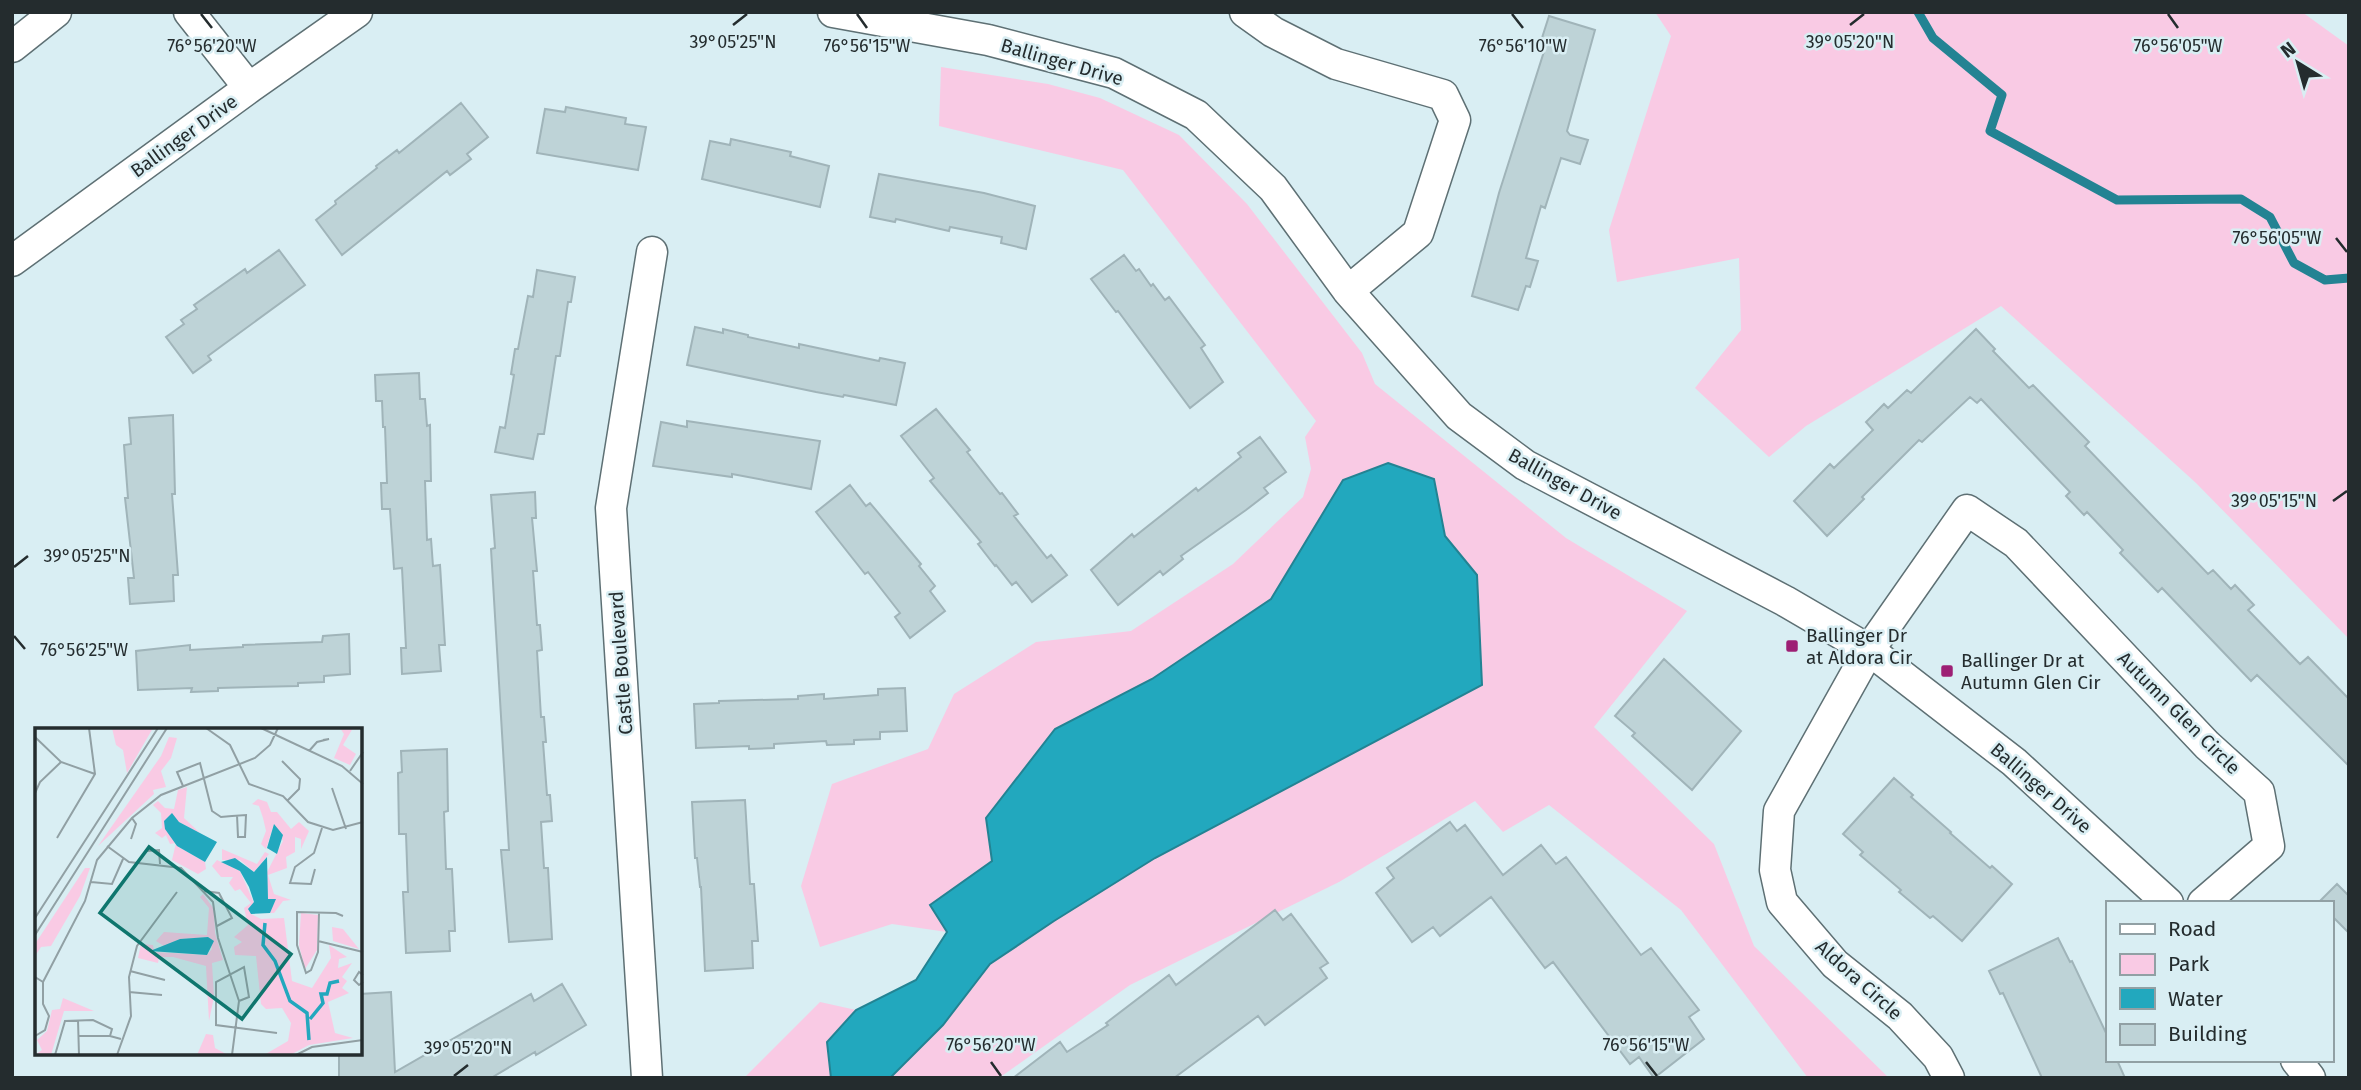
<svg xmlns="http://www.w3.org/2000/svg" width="2361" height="1090" font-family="'Fira Sans',sans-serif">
	<rect width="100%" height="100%" fill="#d9eef3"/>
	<path fill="#f9cae4" d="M1655,12H2302L2349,46V639L2196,483L2001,306L1806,426L1769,457L1695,388L1741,330L1739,258L1617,282L1609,230L1671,36Z
		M941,67L1048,84L1100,98L1179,135L1247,204L1362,353L1375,384L1566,538L1687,611L1594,727L1714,844L1754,946L1889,1078H1808L1681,910L1549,805L1503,832L1475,801L1339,882L1130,985L999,1078H890L943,1025L990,964L1054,921L1155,858L1482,685L1477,575L1445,536L1434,479L1343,480L1271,599L1152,679L1055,729L992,861L930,905L947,932L892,924L820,947L801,886L832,784L928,749L954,694L1036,642L1131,631L1233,564L1303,497L1311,469L1305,437L1316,421L1123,170L939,126Z
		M820,1002L856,1010L827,1042L831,1078H740L746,1076Z"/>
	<path fill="#22a8be" stroke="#238393" stroke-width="2" d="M1388,463L1434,479L1445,536L1477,575L1482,685L1155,858L1054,921L990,964L943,1025L890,1078H831L827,1042L856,1010L916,980L947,932L930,905L992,861L986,818L1055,729L1152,679L1271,599L1343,480Z"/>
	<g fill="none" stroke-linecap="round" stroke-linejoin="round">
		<path stroke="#238393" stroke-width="9" d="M1918,12L1933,38L2002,95L1990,131L2117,200L2241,199L2270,217L2294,263L2325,280L2349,278"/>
	</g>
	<path fill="#bed3d7" stroke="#a0b4b9" stroke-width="2" d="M1549,16L1595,30L1567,131L1570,135L1588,140L1580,164L1561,158L1545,208L1541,206L1526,258L1538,261L1530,287L1526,286L1518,310L1472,296L1499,193L1547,42L1541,41Z
		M461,103L488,137L467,154L471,159L450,175L447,171L342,255L316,220L336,204L335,201L377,168L376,166L397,150L399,153Z
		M566,107L626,118L625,124L646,127L638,170L537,153L545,109L565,112Z
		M731,139L791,152L790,156L829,166L820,207L702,179L710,141L730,145Z
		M879,174L984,193L1035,206L1026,249L1001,243L1002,237L950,227L949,231L896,219L895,222L870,217Z
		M279,250L305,285L208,356L211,360L193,373L166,337L184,324L181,320L197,309L194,305L245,269L247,273Z
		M1124,255L1136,271L1139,269L1151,286L1153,284L1165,300L1169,297L1205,345L1201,348L1223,382L1190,408L1118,311L1116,312L1091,279Z
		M537,270L575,277L571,302H568L560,356H556L544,434H538L533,459L495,452L500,427L505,428L514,375L511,374L515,349H518L528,296L533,297Z
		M695,327L723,333V329L748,335V337L799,348V344L879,361L880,358L905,363L896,405L844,395L843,397L816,392L687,365Z
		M1976,329L1995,349L1993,351L2029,388L2033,385L2089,442L2085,446L2208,574L2213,570L2231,589L2235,585L2254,605L2248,610L2300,664L2308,657L2349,699V766L2257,675L2251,681L2162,588L2158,592L2120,553L2123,550L2087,512L2084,515L2066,496L2070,492L1981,399L1977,403L1970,397L1922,442L1919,440L1862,497L1864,499L1827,536L1794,501L1830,464L1834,468L1873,430L1866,422L1884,404L1888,408L1907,390L1911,393Z
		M419,373L420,399H425L427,426L430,425L431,481H425L427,540L431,539L433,566L440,565L445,645H439L441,671L402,674L401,648H406L402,568L394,569L390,509H382L381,483H387L385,427H383L382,401H376L375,375Z
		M936,409L970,450L967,452L1000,494L1002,493L1018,514L1014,516L1047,558L1051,555L1067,575L1032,602L1016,582L1012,585L996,565L995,566L978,544L981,542L930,481L934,478L901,436Z
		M173,415L175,494H172L178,575H173L174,601L130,604L128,578H134L125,498H128L124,445L131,444L129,418Z
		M687,421L820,441L811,489L732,474V477L653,466L661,422L687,427Z
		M1260,437L1286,472L1264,488L1268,493L1246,510L1181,556L1183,559L1163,575L1160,571L1118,605L1091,570L1132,534L1134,537L1196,488L1198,491L1241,457L1238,453Z
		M850,485L866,506L870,503L921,564L919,566L935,586L930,591L945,611L910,638L895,617L900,613L868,572L865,574L816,512Z
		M535,492L536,518H532L537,571H533L537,625H540L542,650L537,651L541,717H544L546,742H543L547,795H550L552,821L541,822L544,868H548L552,939L509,942L501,850H509L491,549L495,548L491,495Z
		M349,634L350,674L324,676V682L298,683V686L218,688V691L191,692L192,688L138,690L136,651L190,645V650L243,647V645L322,642L323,636Z
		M1664,659L1741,731L1692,790L1632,736L1635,733L1615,716Z
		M905,688L907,731L880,732V739L854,740V744L827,745L826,741L774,744V748L749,749V746L696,748L694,704L719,703V701L798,699V696L824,694V699L878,695V689Z
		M447,749L448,811L444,812L446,869H452L455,931H449L450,951L406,953L403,892H408L406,834H399L398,773L402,772L401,751Z
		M1894,778L1913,795L1911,797L1951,832L1950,833L1990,868L1992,866L2012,884L1962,941L1933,916L1930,918L1899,892L1901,890L1860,855L1863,852L1843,834Z
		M745,800L750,884H754L758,941H752L753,968L705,971L701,887H700L697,858H695L692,802Z
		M1450,822L1457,831L1465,825L1503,875L1541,845L1556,864L1566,857L1641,955L1651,948L1699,1010L1689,1017L1704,1039L1654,1078L1639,1057L1630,1064L1553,962L1545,968L1491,897L1440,936L1433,927L1412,942L1376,893L1394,878L1387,868Z
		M2337,884L2349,896V933L2331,915V903L2319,902Z
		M1275,910L1283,920L1291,914L1328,963L1320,968L1327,978L1265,1025L1258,1016L1174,1078H1013L1060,1042L1067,1052L1108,1025L1106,1023L1169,975L1176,985Z
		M2058,938L2070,962L2072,961L2107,1035V1060H2117L2125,1078H2042L2003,993L2000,994L1989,971Z
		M562,984L586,1025L536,1055L535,1052L491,1078H339V1053H360V994L391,992L395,1072L531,994L534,1001Z"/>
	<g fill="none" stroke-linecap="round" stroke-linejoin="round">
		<defs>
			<path id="minor" d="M189,12L249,88
				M833,12L988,40L1114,73L1196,115L1273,188L1348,291L1459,416L1525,465L1785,601L1869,650L2014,762L2168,903
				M1245,12L1273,32L1336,64L1443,95L1455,120L1418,233L1348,291
				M12,47L56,12
				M12,261L249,88L357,12
				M2296,1060L2310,1078
				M647,1078L611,508L652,252
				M1949,1078L1938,1057L1900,1016L1835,964L1782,902L1775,870L1779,811L1869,650L1967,510L2016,543L2207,745L2259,792L2269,846L2203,903"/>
		</defs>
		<use href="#minor" stroke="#5e7074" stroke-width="33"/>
		<use href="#minor" stroke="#fff" stroke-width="30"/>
	</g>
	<path fill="none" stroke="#242c2e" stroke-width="2.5" d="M201,14L212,28M857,14L867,28M1512,14L1523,28M2168,14L2178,28M733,25L747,14M1850,25L1864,14M2336,238L2347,252M2333,501L2347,491M14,567L28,556M14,636L25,649M991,1062L1001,1076M1646,1062L1657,1076M454,1076L468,1065"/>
	<g fill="#9d1f74" stroke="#d9eef3" stroke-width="2.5">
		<rect x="1785" y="639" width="14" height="14" rx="3.5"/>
		<rect x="1940" y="664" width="14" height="14" rx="3.5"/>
	</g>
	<g text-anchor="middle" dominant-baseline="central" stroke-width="5" stroke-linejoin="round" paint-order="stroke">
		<g font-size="19" fill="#242c2e" stroke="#d9eef3">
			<text transform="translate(1062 62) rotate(16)">Ballinger Drive</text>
			<text transform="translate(184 136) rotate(-36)">Ballinger Drive</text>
			<text transform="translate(1565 484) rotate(29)">Ballinger Drive</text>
			<text transform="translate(621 663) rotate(-94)">Castle Boulevard</text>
			<text transform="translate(2179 713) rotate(45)">Autumn Glen Circle</text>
			<text transform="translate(2041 788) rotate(41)">Ballinger Drive</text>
			<text transform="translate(1859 980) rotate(42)">Aldora Circle</text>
		</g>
		<g font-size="19" fill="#242c2e" stroke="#d9eef3" text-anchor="start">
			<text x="1806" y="635">Ballinger Dr<tspan x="1806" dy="22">at Aldora Cir</tspan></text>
			<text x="1961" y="660">Ballinger Dr at<tspan x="1961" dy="22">Autumn Glen Cir</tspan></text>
		</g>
	</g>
	<g transform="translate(35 728)">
		<rect width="327" height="327" fill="#d9eef3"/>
		<path d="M77,0H118L92,45L88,22L81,17ZM305,0H318L308,17L321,26L315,37L299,30L309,6ZM134,9L142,10L136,30L126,43L131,59L118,62L119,66L63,118L126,28ZM152,59L149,90L166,106L144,94L130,101L138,106L142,118L170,134L171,141L163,146L137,132L141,115L135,116L131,107L127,110L120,105L127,100L126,85L118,77L123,73L130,80L139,81L143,62ZM223,71L232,74L236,84H242L256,101L264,94L274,103L266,121V111L260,109V124L251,129L252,140L233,147L239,166L256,172L248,173L239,185H235L240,172L233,171L230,148L248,113L239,96L231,121L226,116L231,103L228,90L224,78L217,76ZM187,121L222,136L230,124L234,126L219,144L205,132H187ZM182,132L205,143L219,175L216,186L226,191L249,190L257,253L277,260L296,230L294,217L312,229L304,231L303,240L317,235L307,249L312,253L307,260L314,265L293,274L300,305L318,310L274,317L255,327H229L253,313L256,295L247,280L231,281L226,276L221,228L200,227L199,219L207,214L199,209L213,197L209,180L216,175L205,161L200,163L194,155L198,149H186L177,138ZM50,140H55L45,168L16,218L6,219L0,228V216ZM168,166L179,181L180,205L188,232L177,235L179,269L174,293L171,238L138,229H124L123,235L103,230L106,216L118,217L119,224L172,227L177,221L174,209L145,211L129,218L121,213L129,204L172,207L174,180L165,169ZM266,185L283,187L282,222L270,241L264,217ZM297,199L308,201L324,221L298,213ZM28,270L59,283H29L16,327H0L7,322L2,312L12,303L17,282L25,281ZM171,306L178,307L180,320L193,327H162Z" fill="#f9cae4"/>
		<path d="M137,85L144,94L182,114L170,134L142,118L130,101L129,93ZM239,96L248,107L242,126L232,120ZM232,129L233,171H241L235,185L216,186L213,181L219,174L214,159L205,143L186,134L200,130L219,144ZM173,209L179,213L172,227L115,223L145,211Z" fill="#22a8be"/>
		<path fill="none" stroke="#22a8be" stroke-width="3.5" d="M230,195L228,217L240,233L255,273L272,285L274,312M275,291L288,275L286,266H292L295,255L304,253"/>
		<path fill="none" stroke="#91a0a4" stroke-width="2" d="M171,0L195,17L214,56L248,68L273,94L298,102L328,94M226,0L307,38L328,56M0,9L26,34L60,46M274,23L282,14L294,11L288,12M247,33L265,51L264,61L252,73M315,43L328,24M148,58L142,44L165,35L177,83L186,89L197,88L211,87L210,109H203L202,87M297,60L311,101M0,65L5,54L26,34M22,110L60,46L54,0M96,111L101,96L97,90M72,118L94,134L146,140L178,174L183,210L204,273L197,327M112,123L124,122L125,136M280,141L276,156L255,155L260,139L279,125L287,100M56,154L77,156L88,131M169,163L184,165L197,190L182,198M284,185L283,224L276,242L271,245L262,217V184L301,185L308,188M0,190L123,0M0,207L132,0M283,213L328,224M95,243L130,252M328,247L324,244L319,252L324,257L328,254M0,249L8,254V276L14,288L10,302L0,308M8,254L50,173L62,132L97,90L126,67L220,30L235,17L243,0M94,264L127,267M204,273L214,269L209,239L181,254V297L242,305M43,292L44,327M43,308H75M20,327L30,293L58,292L77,301L75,308L86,311M82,327L96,288L94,249L102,218L142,164M261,327L277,319L328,312"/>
		<path fill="#0f766e" fill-opacity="0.15" stroke="#0f766e" stroke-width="3.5" d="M114,119L256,226L207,291L65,185Z"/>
		<rect width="327" height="327" fill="none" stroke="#242c2e" stroke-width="3.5"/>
	</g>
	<g font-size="18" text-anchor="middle" fill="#242c2e" stroke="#d9eef3" stroke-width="5" stroke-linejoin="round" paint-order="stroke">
		<text x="733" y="48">39°05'25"N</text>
		<text x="1850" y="48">39°05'20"N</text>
		<text x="212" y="52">76°56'20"W</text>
		<text x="867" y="52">76°56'15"W</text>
		<text x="1523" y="52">76°56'10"W</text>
		<text x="2178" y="52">76°56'05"W</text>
		<text x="2277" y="244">76°56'05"W</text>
		<text x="2274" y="507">39°05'15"N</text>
		<text x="87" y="562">39°05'25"N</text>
		<text x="84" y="656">76°56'25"W</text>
		<text x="991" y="1051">76°56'20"W</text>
		<text x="1646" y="1051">76°56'15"W</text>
		<text x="468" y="1054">39°05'20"N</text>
	</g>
	<rect width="2361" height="1090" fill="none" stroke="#242c2e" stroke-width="28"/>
	<rect x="2106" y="901" width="228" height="161" fill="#d9eef3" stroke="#91a0a4" stroke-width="2"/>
	<rect x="2120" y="924" width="35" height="10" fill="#ffffff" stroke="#91a0a4" stroke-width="2"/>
	<text x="2168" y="936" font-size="21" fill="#242c2e">Road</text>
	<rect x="2120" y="954" width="35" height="21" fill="#f9cae4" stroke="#91a0a4" stroke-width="2"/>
	<text x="2168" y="971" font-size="21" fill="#242c2e">Park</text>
	<rect x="2120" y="988" width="35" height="21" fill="#22a8be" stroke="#91a0a4" stroke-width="2"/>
	<text x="2168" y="1006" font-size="21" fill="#242c2e">Water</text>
	<rect x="2120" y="1024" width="35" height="21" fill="#bed3d7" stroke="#91a0a4" stroke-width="2"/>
	<text x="2168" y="1041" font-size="21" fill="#242c2e">Building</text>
	<g transform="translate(2298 63) rotate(323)" stroke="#d9eef3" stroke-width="5" paint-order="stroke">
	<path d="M0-5L12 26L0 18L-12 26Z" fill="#242c2e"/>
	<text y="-10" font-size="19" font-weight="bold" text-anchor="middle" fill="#242c2e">N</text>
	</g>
</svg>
